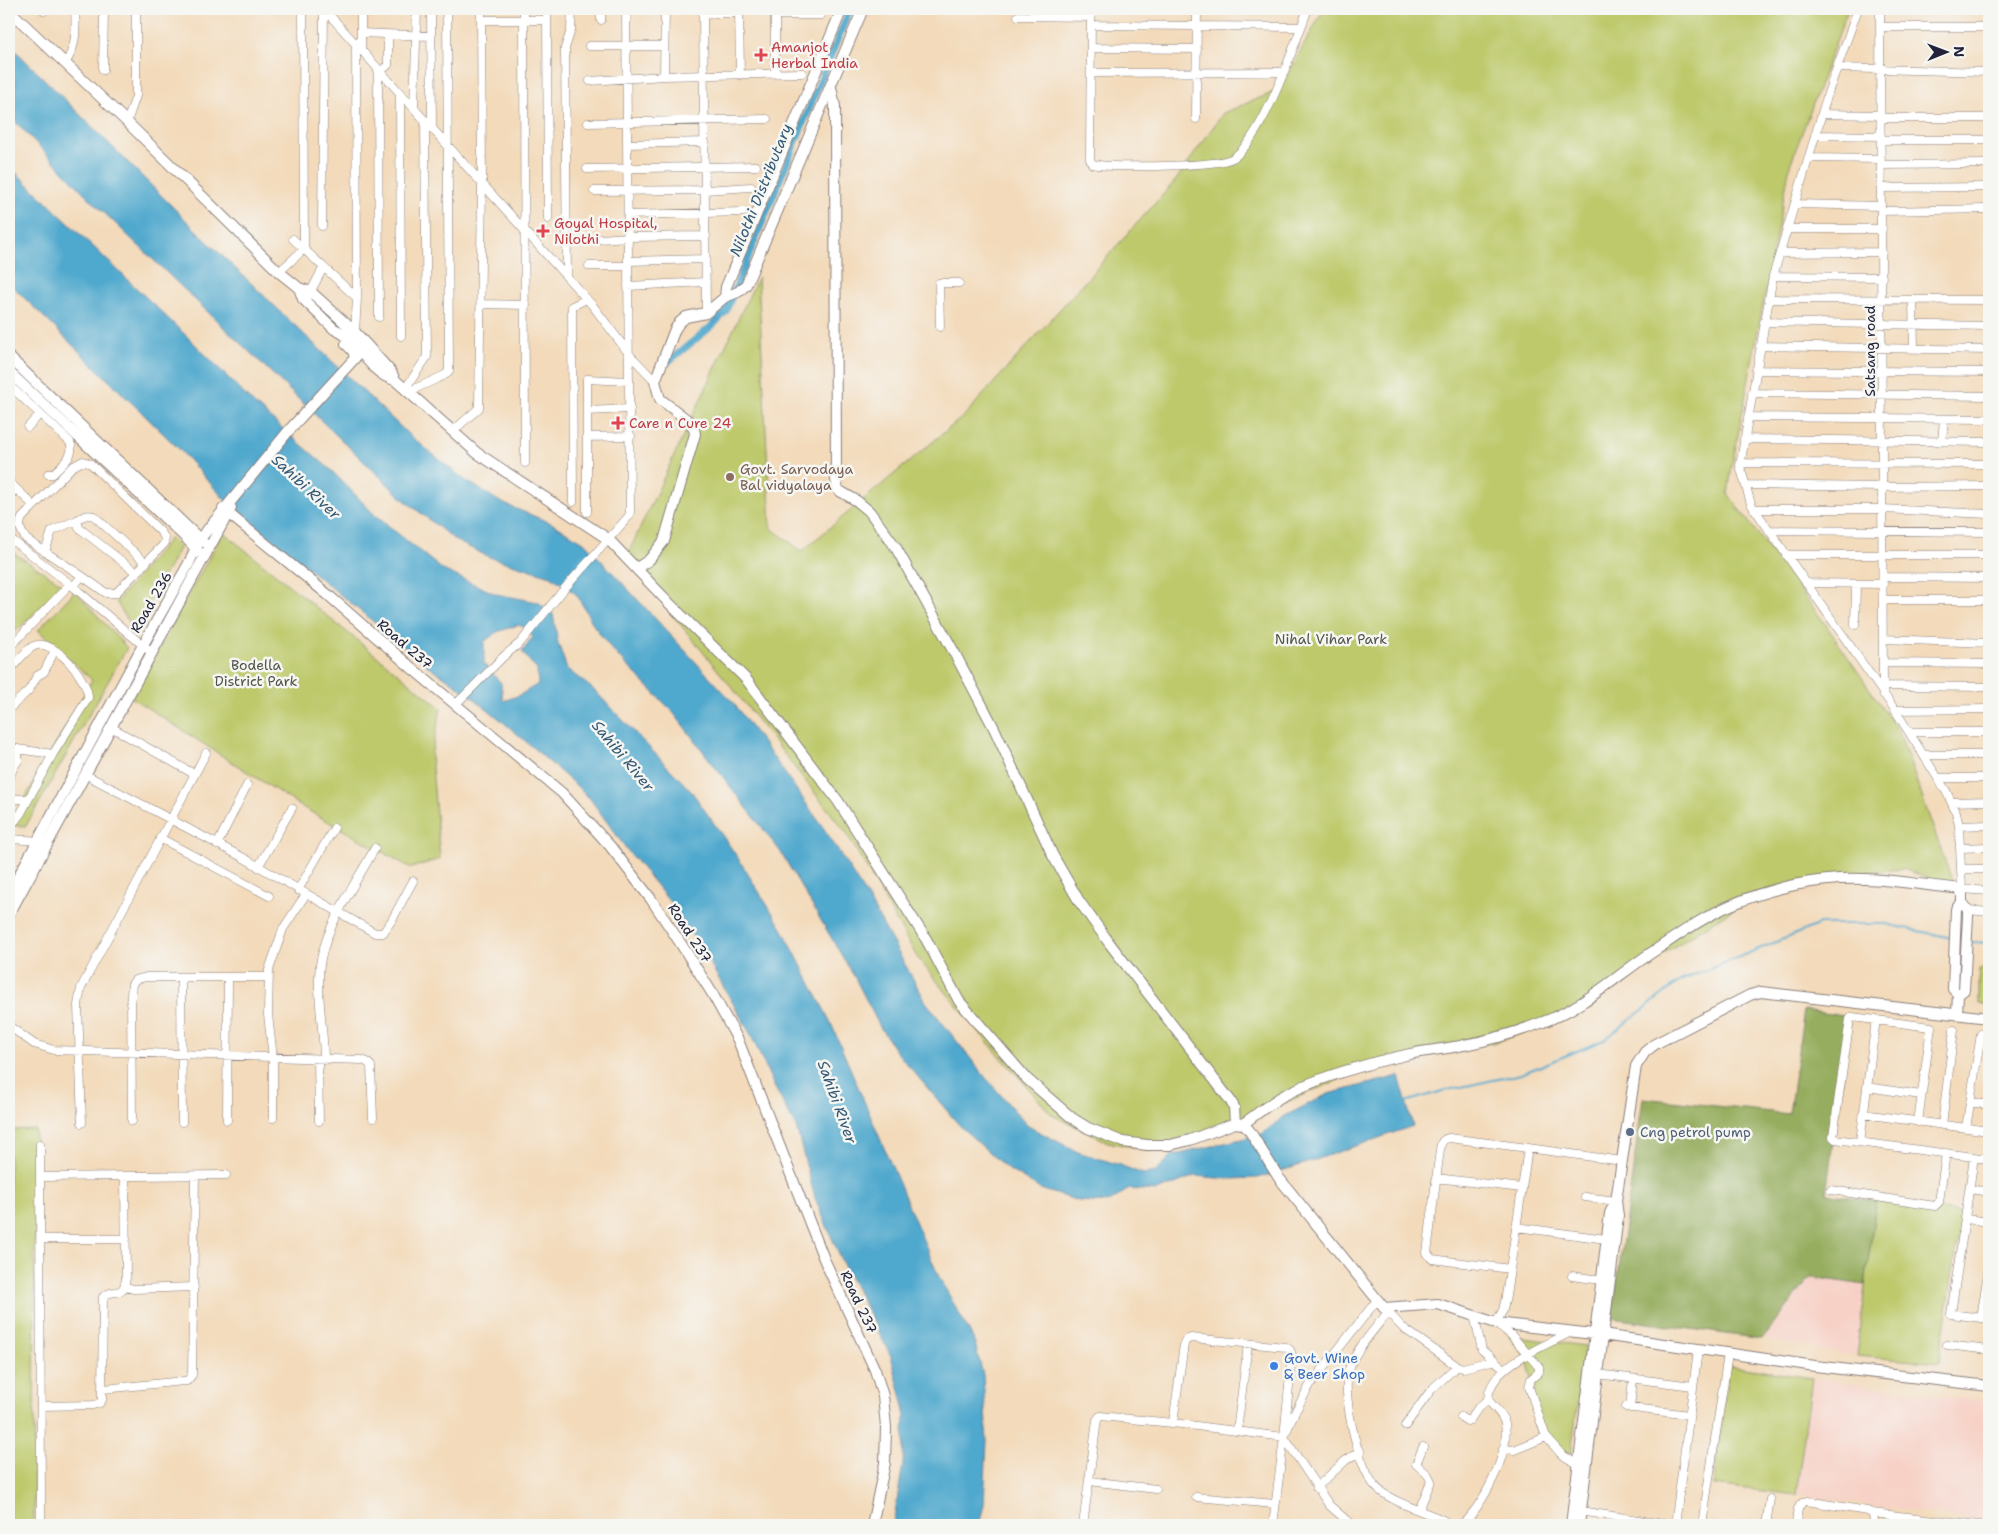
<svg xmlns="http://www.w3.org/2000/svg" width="1998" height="1534" font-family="'Shantell Sans',sans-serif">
	<rect width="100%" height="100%" fill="#f6f6f2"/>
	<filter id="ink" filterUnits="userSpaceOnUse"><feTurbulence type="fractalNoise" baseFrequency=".02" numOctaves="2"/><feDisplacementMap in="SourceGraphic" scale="10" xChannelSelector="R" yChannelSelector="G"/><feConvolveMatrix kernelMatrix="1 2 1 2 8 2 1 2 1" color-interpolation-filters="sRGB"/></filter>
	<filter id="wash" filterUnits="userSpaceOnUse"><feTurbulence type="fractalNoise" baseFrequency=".0096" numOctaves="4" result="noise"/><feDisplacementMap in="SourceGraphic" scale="20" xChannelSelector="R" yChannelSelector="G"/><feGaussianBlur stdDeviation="1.12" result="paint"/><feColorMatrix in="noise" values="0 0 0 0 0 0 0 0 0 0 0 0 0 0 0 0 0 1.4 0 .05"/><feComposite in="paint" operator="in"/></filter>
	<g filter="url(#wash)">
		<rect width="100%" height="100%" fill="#f3daba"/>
		<path fill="#f7d1c6" d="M1811,1277L1865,1285L1856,1356L1762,1339Z
			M1812,1378L1989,1402V1522L1796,1495Z"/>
		<path fill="#bdc96b" stroke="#707653" d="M1324,9H1848L1790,165L1732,466L1728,494L1826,625L1899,732L1955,889L1903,869L1847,874L1746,901L1554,1023L1492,1043L1386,1060L1231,1125L1148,1150L1108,1142L1052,1115L978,1031L917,957L847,834L734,690L626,558L758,277L771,528L802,551L965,415L1176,180L1223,113L1279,90Z
			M223,532L441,708L431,756L440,859L411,868L302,807L132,698Z
			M170,538L180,547L134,630L116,602Z
			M9,550L64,585L13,634L9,630Z
			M75,591L127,648L26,826L10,825L92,680L38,630Z
			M1979,969H1989V1005L1979,1004Z
			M35,1129L34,1525H9V1130Z
			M1876,1201L1962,1213L1939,1363L1856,1356Z
			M1509,1336L1585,1346L1571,1455L1537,1435L1532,1378L1525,1355Z
			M1729,1366L1812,1378L1796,1495L1713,1485Z"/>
		<path fill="#96ad5f" stroke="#5c684d" d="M1804,1010L1850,1017L1826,1193L1876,1201L1865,1285L1811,1277L1762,1339L1612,1318L1643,1098L1789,1114Z"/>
		<path fill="#50a8cd" stroke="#396584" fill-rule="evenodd" d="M9,44L210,244L407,433L462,478L502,503L551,523L584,542L732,701L779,765L827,833L869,900L926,1002L986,1078L1028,1126L1078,1152L1120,1165L1143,1174L1156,1172L1171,1156L1262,1134L1283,1117L1328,1094L1399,1076L1413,1126L1304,1164L1258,1178L1228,1179L1195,1176L1157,1191L1129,1189L1108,1203L1079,1201L1040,1189L1006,1168L960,1126L895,1050L880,1027L855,978L780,851L672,711L612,650L594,626L577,595L551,576L489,557L456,541L403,499L93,202L9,115Z
			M9,166L201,350L254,404L331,470L375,515L443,570L496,594L538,602L553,614L558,643L567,669L593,689L692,792L736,855L783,930L830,1021L939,1277L974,1340L983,1375L987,1441L984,1505L979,1525H893L903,1464L905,1410L891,1356L842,1262L815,1198L796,1127L775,1088L750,1033L704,953L670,902L631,855L591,800L579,788C529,745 481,699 425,664L227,502L181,451L9,283ZM518,625L524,627L533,637L522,652L537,670L538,684L520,695L503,701L501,683L484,664V642L497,632Z"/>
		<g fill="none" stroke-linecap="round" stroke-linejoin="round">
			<path stroke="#50a8cd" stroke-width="2" d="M1971,942L1989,943
				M1405,1102L1443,1091L1521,1074L1604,1040L1680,981L1820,924H1886L1952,938"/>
			<path stroke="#50a8cd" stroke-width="7" d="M669,361L712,326L726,311L850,9"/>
		</g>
	</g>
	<g filter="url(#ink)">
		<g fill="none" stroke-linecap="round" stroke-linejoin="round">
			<defs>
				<path id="minor" d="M44,9V11
					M324,9L593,306L630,355L655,381
					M361,9V49
					M431,9L432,127
					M524,9L525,463
					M547,9L548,219
					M601,9V20
					M703,9L706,313
					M739,9L740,75
					M1091,9L1090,159L1092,164C1111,168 1219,167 1233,158C1264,137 1294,45 1308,9
					M1858,9L1829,90L1773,276L1740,466L1751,504L1895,710L1946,791L1956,812L1959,826L1962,889L1989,891
					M1880,9L1883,694
					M703,13H739
					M775,15H821
					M1018,16L1091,17
					M481,20H547
					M1091,25L1301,27
					M1880,27H1989
					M361,33L431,36
					M589,46H664
					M1091,48L1197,49
					M65,63C77,48 76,27 75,9
					M1837,68L1989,72
					M378,69L379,317
					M103,70L104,9
					M381,71L388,65V35
					M1092,73L1284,72
					M775,74V9
					M664,76L665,9
					M590,81L664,76L802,73
					M400,93L401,336
					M414,108L417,9
					M1822,114L1880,115
					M1880,118H1989
					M1196,119L1197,9
					M127,122L136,96V9
					M588,123L767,119
					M1815,135L1881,136
					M1881,140H1989
					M627,144L705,142
					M1809,158L1881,159
					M1881,165L1989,164
					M587,169L756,166
					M1881,188L1989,187
					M594,191L705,190L751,187
					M1795,204L1881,206
					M1881,211L1989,209
					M628,215L744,212
					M322,226L324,9
					M1788,229H1882
					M293,239L357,298
					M600,239L628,237L706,236
					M1780,253L1882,252
					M628,261L706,259
					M589,266H628
					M279,272L304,249L303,9
					M567,276L565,48L571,30L572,9
					M1773,276L1882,277
					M628,286L706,282
					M309,295L323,268
					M1768,299L1989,300
					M1913,300L1914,348
					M481,304L526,305
					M1764,322L1989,326
					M940,327L939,283H959
					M355,332L357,298L356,44
					M1760,346L1989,350
					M1756,370L1989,372
					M9,385L70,442C76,456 62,464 53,474H48
					M405,389L427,357L425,120
					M408,392L445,375L449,371L447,9
					M1752,393L1989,396
					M587,411L630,409
					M1748,417L1989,419
					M28,427L40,414
					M453,431L479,408L482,183L481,9
					M587,437L631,436
					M1744,439L1989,442
					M1942,441L1944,419
					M1741,463L1989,464
					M9,482L29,501
					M1746,485L1882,487L1989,486
					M9,496L16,489
					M573,502L572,306L587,299
					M1754,509H1882L1989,514
					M587,512V379L629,381
					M1769,530L1989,532
					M9,538L70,584L152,653
					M45,552L52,531L77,520
					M1786,555H1989
					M137,573L79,528L77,520C83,516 87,514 94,516L146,563
					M1883,577L1989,578
					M1806,583L1883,584
					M73,587L82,576L106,593H116L164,544L165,538L160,531L91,464L83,461L72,467L22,518C18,527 21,531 26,539L82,576
					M1883,600H1989
					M1855,625L1856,584
					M1883,639L1989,643
					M9,648L70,584
					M1883,663L1989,664
					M9,671C16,664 27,647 37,645C56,641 89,680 88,698L53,754L21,813L15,821L9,826
					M1883,686L1989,687
					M456,704L504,656L520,643L565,588L629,516L630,512L626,9
					M9,709L29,690L37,676L44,672L55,650
					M1895,710L1989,709
					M111,727L194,774
					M1909,732H1989
					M9,748L53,754
					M1924,755H1989
					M92,778L242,857L375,933H383L392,920L413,881
					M1938,778H1989
					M9,779L14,766L18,761V749
					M9,799H28
					M1952,802L1989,801
					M1959,826L1989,825
					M160,838L269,896
					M9,839L42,841
					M217,845L247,785
					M1961,848L1989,847
					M258,867L292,808
					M1962,869H1989
					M298,890L334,828
					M1968,910L1989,912
					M181,977L182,1122
					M9,1026L34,1044L54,1050L362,1060L367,1062L371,1066L373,1118
					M318,1059L319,1121
					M324,1060C324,1030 315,987 321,959C329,920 356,883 375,848
					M1867,1087L1921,1095
					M1970,1102L1989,1105
					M1863,1114L1989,1131
					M273,1118V1058L268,1015L269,970L283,929L306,894
					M227,1120L228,977
					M132,1121L131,995L132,984L135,980L146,977H268
					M1918,1122L1931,1027L1852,1017L1850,1019L1833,1137L1835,1139L1989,1159
					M82,1123L78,1005L81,988L206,753
					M1942,1125L1954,1030
					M1966,1128L1981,1034
					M1860,1142L1876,1019
					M40,1144L41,1525
					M1974,1157L1951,1314L1989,1319
					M40,1177L226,1175
					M1436,1178L1522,1188
					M1970,1189L1989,1192
					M1831,1190L1935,1206L1939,1202L1946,1153
					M1585,1197L1616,1201
					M1966,1219L1989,1222
					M1516,1227L1606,1239
					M41,1239H126
					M1510,1269L1432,1259L1427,1253L1440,1149C1441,1142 1443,1139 1449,1138L1528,1148
					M1572,1276L1601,1280
					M124,1287L134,1289L194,1287
					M1384,1308L1388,1312C1376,1328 1353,1352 1348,1372C1342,1397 1359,1474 1379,1490C1398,1505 1424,1511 1445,1521L1448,1525
					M1388,1312L1402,1327L1457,1366L1463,1368L1495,1360
					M1474,1315L1482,1350L1505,1369
					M1981,1318L1989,1266
					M1947,1345L1989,1350
					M1597,1374L1693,1386
					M103,1389L184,1381H187L192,1375L195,1176
					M42,1406L93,1405L100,1403L102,1400L103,1297C113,1287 123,1300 126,1278L125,1176
					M1626,1407L1689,1415
					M1630,1408L1633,1379
					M1461,1417L1467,1421L1470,1420L1478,1408L1488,1399
					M1173,1423L1184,1344L1186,1340L1191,1338L1286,1347L1290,1350L1292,1355L1284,1437L1329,1505L1345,1519L1354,1525
					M1405,1426L1431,1390L1457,1366
					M1237,1431L1248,1344
					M1503,1449L1514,1450L1546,1437
					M1578,1464L1562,1455L1546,1437L1529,1387L1531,1379L1539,1372V1367L1512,1336L1496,1323L1503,1310L1506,1296L1528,1148L1622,1161
					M1089,1481L1156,1489
					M1316,1488L1345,1461L1360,1451
					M1196,1497L1275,1504
					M1419,1510L1431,1481L1428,1475L1416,1464L1423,1447
					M1580,1511L1670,1525
					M1872,1513L1980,1525
					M1083,1525L1097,1420L1100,1416L1173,1423L1284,1437
					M1273,1525L1284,1437L1295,1412L1310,1385L1377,1300
					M1461,1525C1483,1506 1510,1454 1505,1424C1503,1413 1493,1408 1488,1399C1490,1365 1545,1346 1571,1332
					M1675,1525L1698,1350
					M1702,1525L1728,1354
					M1766,1525L1770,1499
					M1796,1525C1797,1516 1796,1503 1807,1501L1867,1511L1872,1513L1874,1520"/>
				<path id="tertiary" d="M9,10L127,122L279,272L299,288L311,292L355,332L391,372L395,380
					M831,87L835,106L836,479L838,490L857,501L869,511L895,546L955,654L994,728L1053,856L1079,901L1110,944L1230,1100L1234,1107L1235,1123
					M299,288L303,299L334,329C359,338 368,374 395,380L477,453L608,539L670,604L746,679L838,801L926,939L959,1001L1027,1079L1072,1118L1088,1128L1123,1142L1147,1145H1170L1190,1140L1235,1123L1243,1124L1249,1130L1279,1178L1384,1308L1438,1304L1496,1323L1602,1335L1815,1366L1989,1386
					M725,297L726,287L842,9
					M9,357L203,542
					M9,372L184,536L200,553
					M223,509L327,594L414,670L562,793L610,846L651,899L681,944L712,993L738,1040L824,1259L875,1370L883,1396L886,1427L885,1463L872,1525
					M637,568L649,560L664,541L695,434L694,429L690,422L660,399L655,381L675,329L679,323L686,317L706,313L725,297L738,292L746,285L863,9
					M9,894L143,645L189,563L200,539L291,428L355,358L353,351L346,344
					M9,914L231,508
					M1958,994L1964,990L1968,916V910L1962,902
					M1243,1124C1255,1115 1268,1105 1281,1097C1315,1078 1372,1062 1410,1054C1428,1050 1447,1049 1464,1045C1491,1040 1518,1032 1543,1022C1584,1007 1615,977 1651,953C1677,936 1703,917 1731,905C1772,887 1820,877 1865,879C1897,880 1930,886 1962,889V902L1956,909L1953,989L1958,994L1957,1013
					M1571,1525L1610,1213L1616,1201
					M1579,1525L1618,1216L1616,1201L1636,1066L1645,1052L1655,1044L1750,995L1761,992L1989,1018"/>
			</defs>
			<use href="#minor" stroke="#8a7e7a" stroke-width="9"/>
			<use href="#tertiary" stroke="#8a7e7a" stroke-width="12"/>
			<use href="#minor" stroke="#fff" stroke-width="8"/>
			<use href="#tertiary" stroke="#fff" stroke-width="10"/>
		</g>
	</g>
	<g fill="#e0444e" stroke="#f6f6f2" stroke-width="2">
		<path d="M758.5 47.5h5v5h5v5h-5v5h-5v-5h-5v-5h5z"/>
		<path d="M540.5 223.5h5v5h5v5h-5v5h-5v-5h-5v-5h5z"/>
		<path d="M615.5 415.5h5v5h5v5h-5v5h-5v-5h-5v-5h5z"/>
	</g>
	<circle fill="#8d6e63" stroke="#f6f6f2" stroke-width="2" cx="730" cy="477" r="5"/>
	<circle fill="#5c6f8a" stroke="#f6f6f2" stroke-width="2" cx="1630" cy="1132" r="5"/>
	<circle fill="#3f7fe0" stroke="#f6f6f2" stroke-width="2" cx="1274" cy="1366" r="5"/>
	<g text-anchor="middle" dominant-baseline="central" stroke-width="5" stroke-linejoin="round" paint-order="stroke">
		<g font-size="14" fill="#be3a42" stroke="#f6f6f2" text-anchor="start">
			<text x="771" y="47">Amanjot<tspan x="771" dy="16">Herbal India</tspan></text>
			<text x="554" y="223">Goyal Hospital,<tspan x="554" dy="16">Nilothi</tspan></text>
			<text x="629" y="423">Care n Cure 24</text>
		</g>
		<g font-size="14" fill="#22223b" stroke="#f6f6f2">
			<text transform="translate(1870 351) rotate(-90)">Satsang road</text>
			<text transform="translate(151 602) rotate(-60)">Road 236</text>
			<text transform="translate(405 644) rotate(41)">Road 237</text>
			<text transform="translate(690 933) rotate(57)">Road 237</text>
			<text transform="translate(859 1302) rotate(65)">Road 237</text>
		</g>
		<g font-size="14" fill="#785e54" stroke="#f6f6f2" text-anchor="start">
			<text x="740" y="469">Govt. Sarvodaya<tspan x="740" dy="16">Bal vidyalaya</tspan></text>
		</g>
		<g font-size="14" fill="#505449" stroke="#f6f6f2">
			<text x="1331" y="639">Nihal Vihar Park</text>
			<text x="256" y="665">Bodella<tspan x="256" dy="16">District Park</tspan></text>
		</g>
		<g font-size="14" fill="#4e5e75" stroke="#f6f6f2" text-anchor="start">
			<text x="1640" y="1132">Cng petrol pump</text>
		</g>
		<g font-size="14" fill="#366cbe" stroke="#f6f6f2" text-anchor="start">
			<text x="1284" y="1358">Govt. Wine<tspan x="1284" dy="16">&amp; Beer Shop</tspan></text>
		</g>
		<g font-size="15" font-style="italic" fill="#345875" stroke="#f6f6f2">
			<text transform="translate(761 190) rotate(-68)">Nilothi Distributary</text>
			<text transform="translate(306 487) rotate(43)">Sahibi River</text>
			<text transform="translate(623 756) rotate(50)">Sahibi River</text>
			<text transform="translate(837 1102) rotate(70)">Sahibi River</text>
		</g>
	</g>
	<rect width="1998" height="1534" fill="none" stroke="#f6f6f2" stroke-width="30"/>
	<g transform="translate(1946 52) rotate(89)" stroke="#f6f6f2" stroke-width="4" paint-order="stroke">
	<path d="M0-4L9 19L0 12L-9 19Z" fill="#22223b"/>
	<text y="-8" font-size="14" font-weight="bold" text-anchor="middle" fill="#22223b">N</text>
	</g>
</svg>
